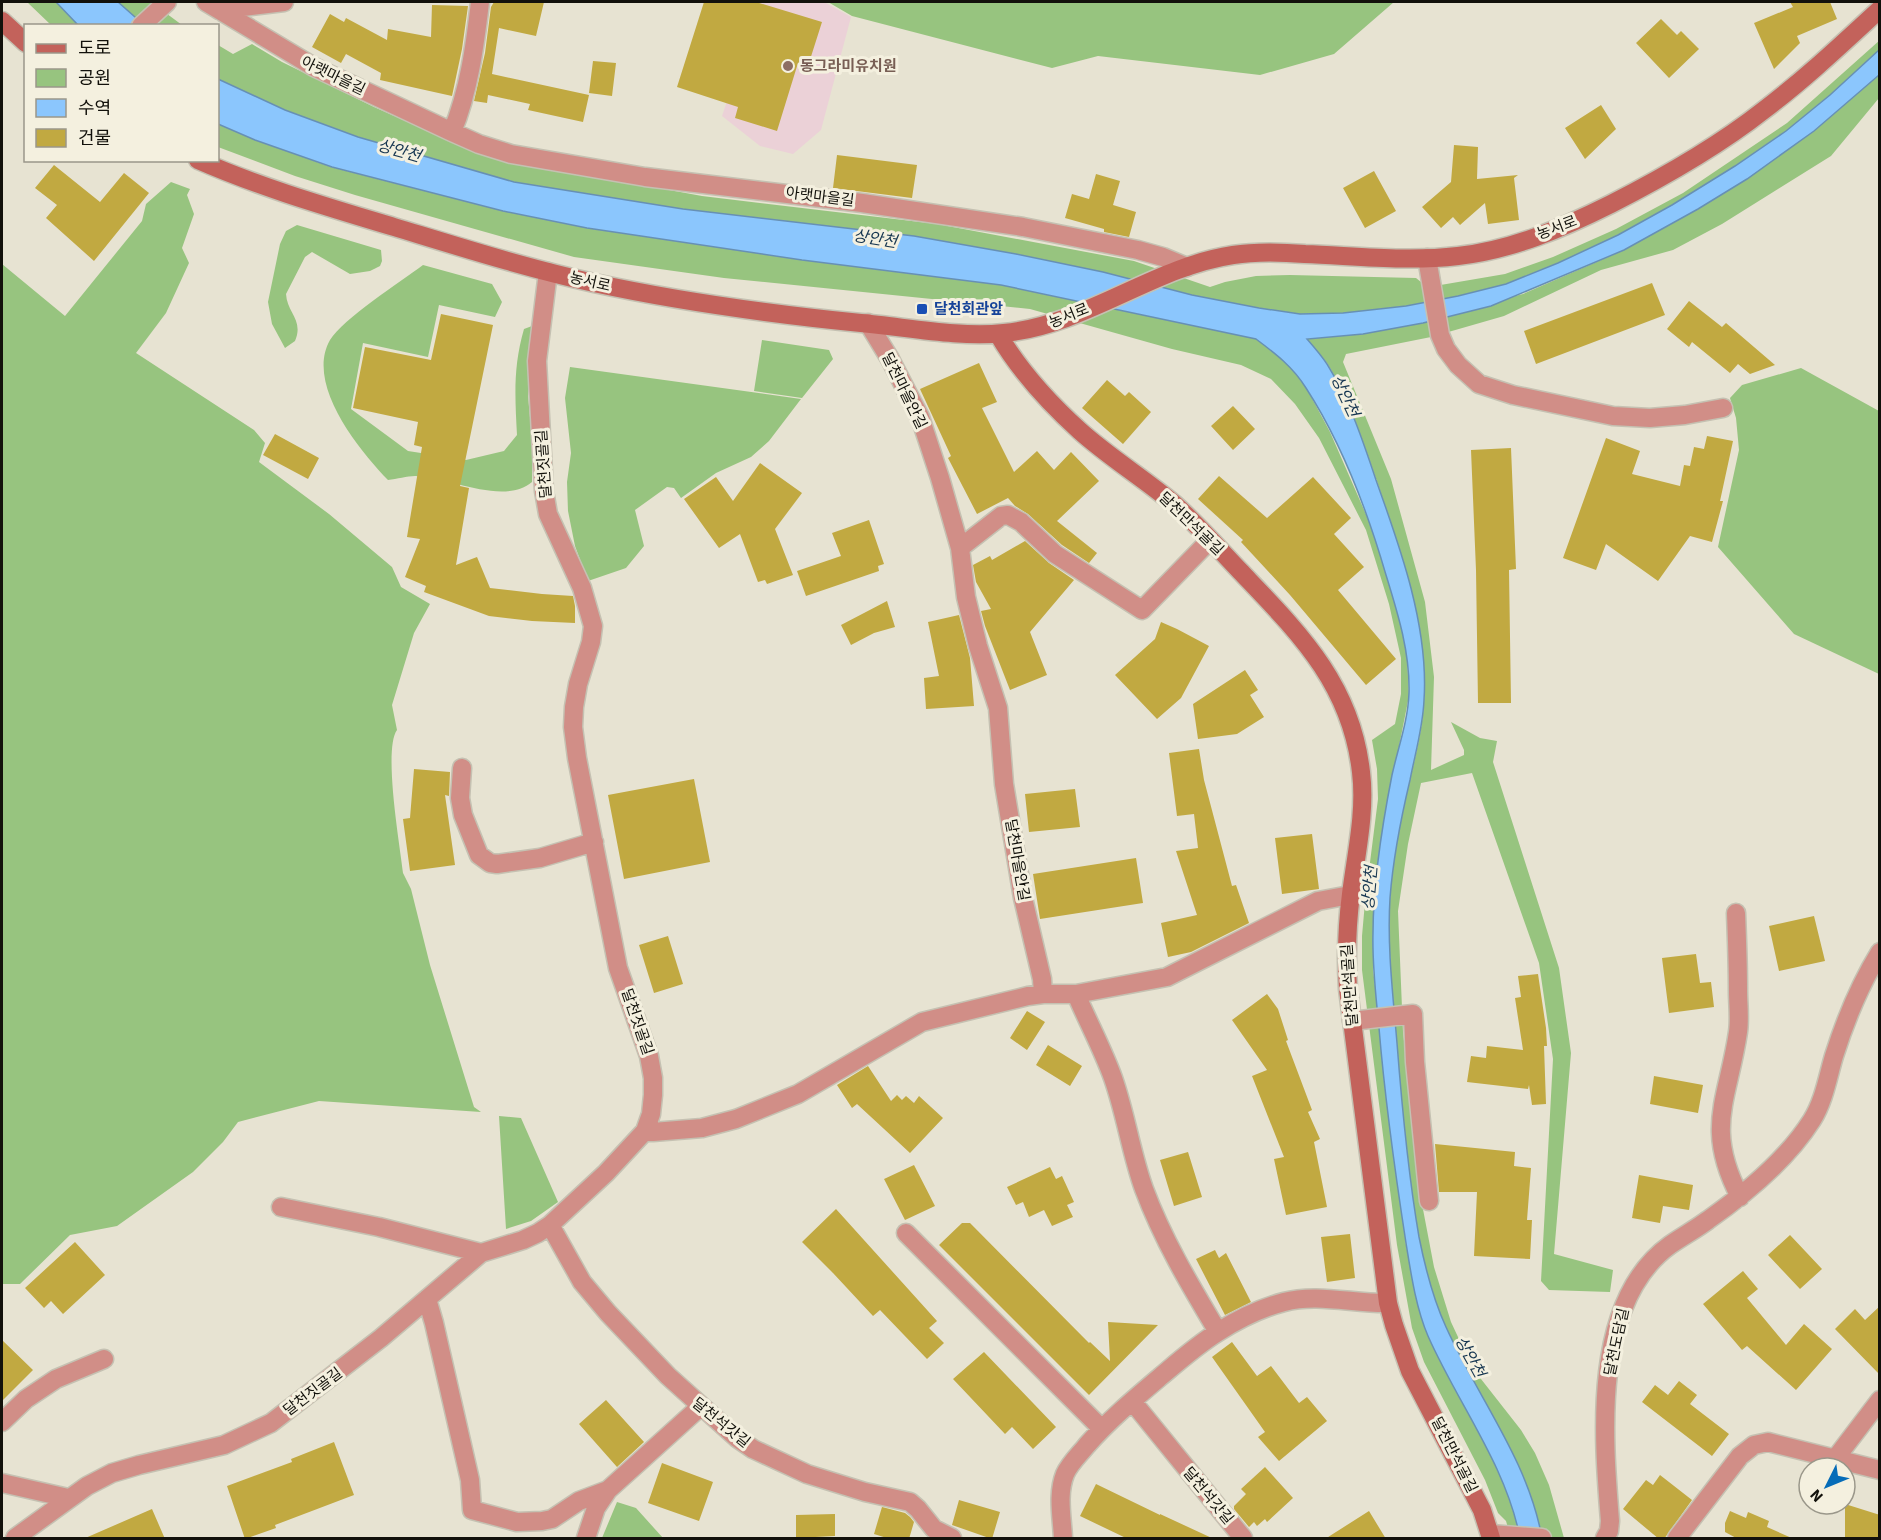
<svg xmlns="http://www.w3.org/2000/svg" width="1881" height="1540" font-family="'Source Sans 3','Noto Sans KR',sans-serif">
	<rect width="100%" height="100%" fill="#e7e3d2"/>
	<path fill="#ebd1d7" d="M760,2H824L851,17L821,130L793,154L760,146L722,116Z"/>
	<path fill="#97c47f" d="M27,2H56L78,25H51Z
		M118,2H151L182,25H144Z
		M828,2H1394L1334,54L1260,75L1098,56L1052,68L852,16Z
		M1880,40L1879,50L1830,95L1786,131L1735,166L1672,205L1618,235L1558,263L1506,284L1458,296L1406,306L1343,313L1300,314L1259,308L1192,295L1103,272L1016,254L914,236L682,209L514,182L358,137L285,110L218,79V45L233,54L252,44L282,62L374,107L451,141L527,164L702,196L937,224L1134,261L1210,287L1225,282L1256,276L1290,275L1416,278L1421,282L1423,288L1505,274L1553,257L1616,229L1683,193L1787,123Z
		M1879,75V98L1831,156L1722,224L1673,250L1601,270L1504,316L1431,337L1346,354L1343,362L1391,479L1425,602L1434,677L1431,770L1464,755V750L1451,722L1480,738L1497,741L1493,762L1559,968L1571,1053L1554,1254L1613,1270L1610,1292L1549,1290L1541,1281L1553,1059L1539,963L1472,773L1421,783L1408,844L1398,911L1403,1032L1422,1204L1434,1267L1451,1322L1465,1352L1481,1379L1521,1430L1535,1453L1549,1485L1564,1538H1542C1528,1461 1478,1398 1446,1327C1433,1299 1425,1267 1419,1237C1408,1172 1402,1108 1397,1043C1393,995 1387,946 1390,898C1393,859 1401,818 1410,780C1416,753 1423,727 1424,700C1428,625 1398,543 1374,473C1361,436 1348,396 1327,363C1321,355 1313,347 1307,339L1363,334L1523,294L1624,250L1814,131Z
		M218,124L255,140L331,167L503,211L587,228L802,260L1001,285L1257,339L1286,362L1306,387L1330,432L1372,528L1403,632L1407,656L1409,696L1383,827L1375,893L1373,969L1406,1245C1412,1274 1416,1306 1428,1334C1456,1403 1506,1464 1520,1538H1511L1506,1521L1498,1513L1485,1480L1424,1362L1412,1328L1397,1245L1362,970V936L1365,902L1378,799L1377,769L1372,740L1395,724L1401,694V658L1389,604L1366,530L1319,438L1295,404L1271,379L1241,365L1172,349L1030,309L724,278L574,257L355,195L295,176L218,147Z
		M171,182L190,189L187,195L194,214L182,248L189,263L166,313L136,353L254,430L265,443L259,462L329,514L392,567L401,587L430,604L414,633L392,705L397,730C383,749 400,846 403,873L411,889L430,965L469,1091L474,1107L481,1112L319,1101L238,1122L223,1142L193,1172L117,1226L70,1235L20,1284H2V264L65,316L142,221L146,204Z
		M297,225L381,250L382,261L380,266L370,271L350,274L312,252L305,257L286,294C287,313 304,320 295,341L285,348L272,324L268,302L280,244L286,231Z
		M423,265L492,284L502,302L495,317L439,305L428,357L363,343L351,409L408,451L466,460L504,451L517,435C515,397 513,367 524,329L532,326L528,396L532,439V482C503,506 450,477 415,476C407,476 397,479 388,480C359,450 305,384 330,340C343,319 400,282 423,265Z
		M762,340L829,350L833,359L802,398L754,391Z
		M570,367L801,399L769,441L751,457L716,473L681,498L674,488L667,487L635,510L644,546L626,568L588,581L575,546L568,511L567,482L571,453L565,398Z
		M1801,368L1879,411V674L1794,634L1718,547L1739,450L1736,418L1730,398L1742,385Z
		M499,1116L521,1118L558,1202L531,1221L506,1229Z
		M617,1502L636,1508L663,1538H602Z"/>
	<path fill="#8bc6fd" stroke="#6790b4" stroke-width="1.5" d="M56,2H118L144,25H78Z
		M1879,50V75L1814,131L1747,179L1698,209L1624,250L1491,306L1423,323L1363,334L1307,339C1314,347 1321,355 1327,364C1349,399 1363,441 1376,480C1400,547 1429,627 1424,700C1423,727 1415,754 1410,780C1401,818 1393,859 1390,898C1387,947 1393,995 1397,1043C1402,1108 1408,1173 1419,1237C1425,1267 1433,1299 1446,1327C1478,1398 1528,1460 1542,1538H1520C1506,1465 1458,1404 1428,1336C1416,1308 1411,1274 1406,1243C1395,1172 1385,1100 1379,1028C1376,996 1372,965 1373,933C1373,880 1382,826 1392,775C1398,748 1408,721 1409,693C1410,652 1398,614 1386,575C1368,513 1341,442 1306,388C1293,367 1276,354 1256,339L1001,285L802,260L587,228L503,211L332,167L255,140L218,124V79L285,110L358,137L514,182L683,209L914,236L1016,254L1103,272L1192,295L1259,308L1300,314L1343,313L1406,306L1458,296L1506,284L1558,263L1618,235L1672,205L1735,166L1786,131L1830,95Z"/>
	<path fill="#c1a941" d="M494,2H544L536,36L499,28L492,74L589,95L583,122L528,110L530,104L488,95L487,103L474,101L485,53L491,7Z
		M704,2H756L822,22L808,66L798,63L777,131L735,118L738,107L677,87Z
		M1790,2H1830L1837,19L1797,36L1800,43L1774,69L1754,23L1793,7Z
		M432,5L468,6L462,49L452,96L380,80L381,73L346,54L341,63L312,47L330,14L344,22L346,18L387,40L388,29L431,37Z
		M1661,19L1677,35L1681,31L1699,49L1669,78L1636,43Z
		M593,61L616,63L612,96L589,93Z
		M1601,105L1616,129L1585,159L1565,128Z
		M1454,145L1478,147L1477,179L1518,175L1514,178L1519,220L1488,224L1485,203L1460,225L1453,217L1441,228L1422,207L1451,182Z
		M837,155L917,165L912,198L833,188Z
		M54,165L100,202L124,173L149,193L94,261L46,218L57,205L35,188Z
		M1374,171L1396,211L1365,228L1343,188Z
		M1096,174L1120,181L1113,205L1136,212L1129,237L1104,232V229L1065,218L1072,194L1089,199Z
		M1652,283L1665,315L1536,364L1524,331Z
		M1689,301L1722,327L1726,323L1775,365L1750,374L1738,364L1730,373L1692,342L1689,347L1667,329Z
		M441,314L493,325L460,486L469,488L456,565L477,557L490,588L542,594L573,596L575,606V623L532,621L489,616L424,592L426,586L405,577L420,539L407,537L422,447L414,445L418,422L353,408L365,347L431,360Z
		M979,363L997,402L982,408L1014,472L1037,451L1054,470L1071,452L1099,481L1057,521L1097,553L1089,563L1062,545L1028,514L1015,506L1008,498L977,514L948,458L951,456L920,389Z
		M1107,380L1125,396L1129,392L1151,412L1123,444L1082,408Z
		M1233,406L1255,429L1233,450L1211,426Z
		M275,434L319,458L308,479L263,455Z
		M1707,436L1733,441L1720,501H1723L1712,542L1690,536L1658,581L1606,544L1596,570L1563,558L1606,438L1640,451L1632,474L1680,486L1684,465L1690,466L1694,447L1704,449Z
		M1511,448L1516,569L1509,570L1511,703H1478L1476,570L1471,450Z
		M760,463L802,493L775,529L793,575L767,584L765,580L758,582L740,534L719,548L684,499L716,477L733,501Z
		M1219,476L1267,518L1313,477L1351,518L1334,534L1364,567L1338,590L1396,659L1366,685L1290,595L1241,542L1243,540L1198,499Z
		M869,520L884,564L878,566L879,571L806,596L797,571L841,556L832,533Z
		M1025,541L1049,563L1074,580L1030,632L1047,675L1010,690L985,626L981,611L991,609L976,582L973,565L990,556L992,560Z
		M887,601L895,627L874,633L851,645L841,625Z
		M959,615L970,658L974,706L926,709L924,678L939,676L928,622Z
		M1161,622L1177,629L1209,646L1181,698L1157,719L1115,675L1155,639Z
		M1245,670L1258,690L1250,695L1264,717L1237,734L1198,739L1193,704Z
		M1199,749L1204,780L1232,886L1236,885L1249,923L1191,952L1168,957L1161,923L1197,915L1176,851L1198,848L1194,814L1177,816L1169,753Z
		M414,769L450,772L449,796L445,795L455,865L410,871L403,819L410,818Z
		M694,779L710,862L624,879L608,795Z
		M1075,789L1080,827L1029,832L1025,794Z
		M1312,834L1319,889L1282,894L1275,838Z
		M1136,858L1143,903L1040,919L1033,874Z
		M1814,916L1825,961L1779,971L1769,926Z
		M668,936L683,984L654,993L639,945Z
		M1696,954L1700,983L1711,982L1714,1007L1669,1013L1662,958Z
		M1538,974L1546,1028L1547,1046H1544L1546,1104L1532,1105L1529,1085L1528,1089L1467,1082L1471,1056L1486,1058L1487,1046L1523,1050L1515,998L1521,997L1518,976Z
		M1267,994L1278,1009L1288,1040L1286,1041L1312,1110L1308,1112L1320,1139L1314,1142L1327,1207L1286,1215L1274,1159L1284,1157L1252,1076L1267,1070L1232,1020Z
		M1027,1011L1045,1022L1027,1050L1010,1038Z
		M1048,1045L1082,1066L1070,1086L1036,1065Z
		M868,1066L891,1101L897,1095L902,1100L906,1096L914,1103L919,1096L943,1118L910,1153L857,1104L852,1108L837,1085Z
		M1654,1076L1703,1085L1698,1113L1650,1104Z
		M1435,1144L1515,1152L1514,1166L1531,1168L1527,1220H1532L1530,1259L1474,1256L1477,1192H1439Z
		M1188,1152L1202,1197L1174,1206L1160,1160Z
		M914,1165L935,1206L905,1220L884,1179Z
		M1050,1167L1056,1179L1062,1176L1074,1202L1067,1205L1073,1217L1052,1226L1044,1210L1029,1217L1023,1202L1016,1205L1007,1187Z
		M1639,1175L1693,1185L1689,1210L1663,1206L1660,1223L1632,1218Z
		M836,1209L937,1321L929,1328L944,1343L927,1359L880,1310L873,1316L833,1273L802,1242Z
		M962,1223H970L1089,1343L1090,1342L1110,1361L1108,1322L1158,1325L1089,1395L939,1245Z
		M1350,1234L1355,1278L1327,1282L1321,1237Z
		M1790,1235L1822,1269L1800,1289L1768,1255Z
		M75,1242L105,1275L63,1314L51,1301L44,1308L25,1288Z
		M1215,1250L1219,1258L1226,1253L1251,1302L1225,1315L1196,1259Z
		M1743,1271L1758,1289L1747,1298L1786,1345L1804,1324L1832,1349L1796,1390L1747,1346L1742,1350L1703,1304Z
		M1880,1306V1375L1835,1329L1855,1309L1865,1320Z
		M2,1340L33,1370L2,1401Z
		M1232,1342L1257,1376L1271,1366L1299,1403L1307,1397L1327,1421L1279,1461L1258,1437L1265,1432L1212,1357Z
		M984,1352L1056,1427L1033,1449L1012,1427L1005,1434L953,1379Z
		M1679,1381L1697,1395L1690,1404L1729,1434L1712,1456L1642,1402L1655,1385L1668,1395Z
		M606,1400L644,1442L617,1467L579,1424Z
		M334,1442L354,1495L275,1525L276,1528L245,1539L227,1486L292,1462L291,1459Z
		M662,1463L713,1482L699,1521L648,1503Z
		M1265,1467L1293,1498L1267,1522L1265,1519L1257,1526L1254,1522L1249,1527L1234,1509V1506L1246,1494L1241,1489Z
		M1660,1475L1692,1500L1664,1539H1659L1623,1509L1646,1480L1653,1485Z
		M1096,1484L1160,1515V1514L1214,1539H1128L1080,1516Z
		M959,1500L1000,1512L992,1539L952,1525Z
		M1845,1504L1880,1515V1539H1845Z
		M882,1507L905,1513L910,1517L914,1522L909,1539H890L874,1534Z
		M152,1509L165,1539H83Z
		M1369,1511L1386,1539H1325Z
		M1730,1511L1746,1518L1748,1512L1769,1521L1767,1527L1794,1539H1738L1725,1532V1523Z
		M835,1514V1536L796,1538V1515Z"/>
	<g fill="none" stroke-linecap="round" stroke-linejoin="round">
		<defs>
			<path id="street" d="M206,2L314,67L452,132L479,144L511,154L645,177L862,203L1023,227L1138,250L1163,257L1187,267
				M219,10L284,2
				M141,26L167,2
				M452,132C469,91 475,45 480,2
				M1427,258L1440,335L1446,349L1458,365L1479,384L1513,395L1613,416L1650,418L1685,415L1723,408
				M868,323L890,359L920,417L940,478L960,548L966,597L978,646L998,708L1004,784L1023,898L1042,979L1043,994
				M960,548L1001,516L1008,515L1021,522L1055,554L1142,610L1210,540
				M462,768L460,798L463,815L479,855L490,863L497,864L540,858L594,842
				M1736,913C1737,939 1738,965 1738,991C1738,1004 1740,1019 1738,1032C1728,1100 1704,1128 1740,1197
				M1076,994C1088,1022 1103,1050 1113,1078C1126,1115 1131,1153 1144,1189C1163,1240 1190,1285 1218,1332
				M1352,1021L1413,1014L1415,1062L1429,1201
				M645,1131L653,1132L702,1128L736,1119L798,1094L922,1022L1028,996L1043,994H1076L1167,977L1318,901L1350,895
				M281,1207L379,1227L481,1253
				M550,1225L582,1282L608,1313L668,1376L737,1438L753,1449L807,1474L865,1492L910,1502L918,1509L934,1529L952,1538
				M906,1233L1101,1428
				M427,1299L434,1323L470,1480L472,1510L517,1522L542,1521L552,1519L579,1501L608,1490
				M1132,1401L1243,1538
				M2,1422L26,1399L56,1379L104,1359
				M1835,1459L1880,1400
				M2,1483L68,1498
				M1491,1534L1542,1538
				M15,1538L87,1486L112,1473L139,1465L224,1445L271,1423L381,1338L481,1253L523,1240L538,1233L550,1225L606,1173L645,1131L651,1114L653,1095V1078L649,1056L618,968L577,758L573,727L574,707L578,684L591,642L593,626L582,588L548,514L544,491L537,361L548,272
				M586,1538L596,1508L608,1490L700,1407
				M1063,1538C1062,1517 1057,1494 1065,1474C1070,1463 1079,1455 1087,1445C1109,1420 1134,1399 1160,1377C1179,1361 1197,1345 1218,1332C1237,1320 1261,1308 1284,1302C1317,1293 1355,1304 1388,1303
				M1605,1538L1609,1531L1610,1521C1603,1435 1592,1301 1670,1245C1683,1236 1696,1229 1708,1220C1745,1194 1788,1158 1812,1120C1824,1101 1828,1076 1834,1056C1846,1018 1859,986 1880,952
				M1677,1538L1740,1456L1754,1445L1768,1442L1880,1470"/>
			<path id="secondary" d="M2,21L26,43
				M198,160C262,188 328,207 394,227C460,247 526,268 594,283C682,302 771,314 861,323C906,327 960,338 1004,333C1086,325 1153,267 1233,255C1257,251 1281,252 1305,254C1356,256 1408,262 1458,256C1512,250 1563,228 1611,204C1664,177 1717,147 1764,110C1805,79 1842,44 1880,9
				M998,334C1019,370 1049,403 1080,431C1109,457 1143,478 1173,503C1197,524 1218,548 1240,571C1298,632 1351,683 1361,772C1366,812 1356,854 1351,894C1347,925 1346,957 1348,989L1388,1303L1394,1325L1410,1371L1482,1510L1491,1538"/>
		</defs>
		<use href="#street" stroke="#c5c1b2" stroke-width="21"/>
		<use href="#secondary" stroke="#c5c1b2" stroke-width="21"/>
		<use href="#street" stroke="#d18e87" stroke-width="18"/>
		<use href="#secondary" stroke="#c3625b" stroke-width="18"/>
	</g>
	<circle fill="#8d6e63" stroke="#f4f0df" stroke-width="2" cx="788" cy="66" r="6"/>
	<rect fill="#1a4fb4" stroke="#f4f0df" stroke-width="2" x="916" y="303" width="12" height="12" rx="3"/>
	<g text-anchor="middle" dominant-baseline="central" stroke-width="6" stroke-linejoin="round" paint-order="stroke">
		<g font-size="15" font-weight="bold" fill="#785e54" stroke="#f4f0df" text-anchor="start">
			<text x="800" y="66">동그라미유치원</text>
		</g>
		<g font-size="15" fill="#12110b" stroke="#f4f0df">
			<text transform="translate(333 76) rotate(26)">아랫마을길</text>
			<text transform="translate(820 197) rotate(7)">아랫마을길</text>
			<text transform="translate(1557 228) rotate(-21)">농서로</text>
			<text transform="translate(590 282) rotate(13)">농서로</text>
			<text transform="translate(1069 316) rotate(-22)">농서로</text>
			<text transform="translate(904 391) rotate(64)">달천마을안길</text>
			<text transform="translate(544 464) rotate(-94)">달천짓골길</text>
			<text transform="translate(1191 524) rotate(44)">달천만석골길</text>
			<text transform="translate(1017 860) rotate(80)">달천마을안길</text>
			<text transform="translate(1350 985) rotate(-94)">달천만석골길</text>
			<text transform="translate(637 1022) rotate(71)">달천짓골길</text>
			<text transform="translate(1617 1342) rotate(-78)">달천도담길</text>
			<text transform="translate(313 1392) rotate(-37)">달천짓골길</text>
			<text transform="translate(721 1423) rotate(39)">달천석갓길</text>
			<text transform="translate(1454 1455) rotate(63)">달천만석골길</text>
			<text transform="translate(1208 1496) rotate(50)">달천석갓길</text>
		</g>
		<g font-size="15" font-weight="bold" fill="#164399" stroke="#f4f0df" text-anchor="start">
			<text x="934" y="309">달천회관앞</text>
		</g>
		<g font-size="16" font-style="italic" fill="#153550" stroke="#f4f0df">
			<text transform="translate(399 151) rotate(16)">상안천</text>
			<text transform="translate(875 239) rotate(9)">상안천</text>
			<text transform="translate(1345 396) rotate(65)">상안천</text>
			<text transform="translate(1370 888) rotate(-85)">상안천</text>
			<text transform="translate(1470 1357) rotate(61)">상안천</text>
		</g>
	</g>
	<rect width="1881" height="1540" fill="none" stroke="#12110b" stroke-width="6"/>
	<rect x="24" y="24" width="195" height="138" fill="#f4f0df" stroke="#9a978a" stroke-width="1.5"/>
	<rect x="36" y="44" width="30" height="9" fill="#c3625b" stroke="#9a978a" stroke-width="1.5"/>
	<text x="78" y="54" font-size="18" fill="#12110b">도로</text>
	<rect x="36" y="69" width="30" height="18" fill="#97c47f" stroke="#9a978a" stroke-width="1.5"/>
	<text x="78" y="84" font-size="18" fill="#12110b">공원</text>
	<rect x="36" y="99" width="30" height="18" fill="#8bc6fd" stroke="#9a978a" stroke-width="1.5"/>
	<text x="78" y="114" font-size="18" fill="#12110b">수역</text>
	<rect x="36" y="129" width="30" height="18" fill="#c1a941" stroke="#9a978a" stroke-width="1.5"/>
	<text x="78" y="144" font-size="18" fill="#12110b">건물</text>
	<g transform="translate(1827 1486) rotate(227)"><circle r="28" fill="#f4f0df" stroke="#9a978a" stroke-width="1.5"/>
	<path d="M0-4.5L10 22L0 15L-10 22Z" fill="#066cb8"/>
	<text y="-9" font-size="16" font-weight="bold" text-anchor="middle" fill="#12110b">N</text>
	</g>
</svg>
